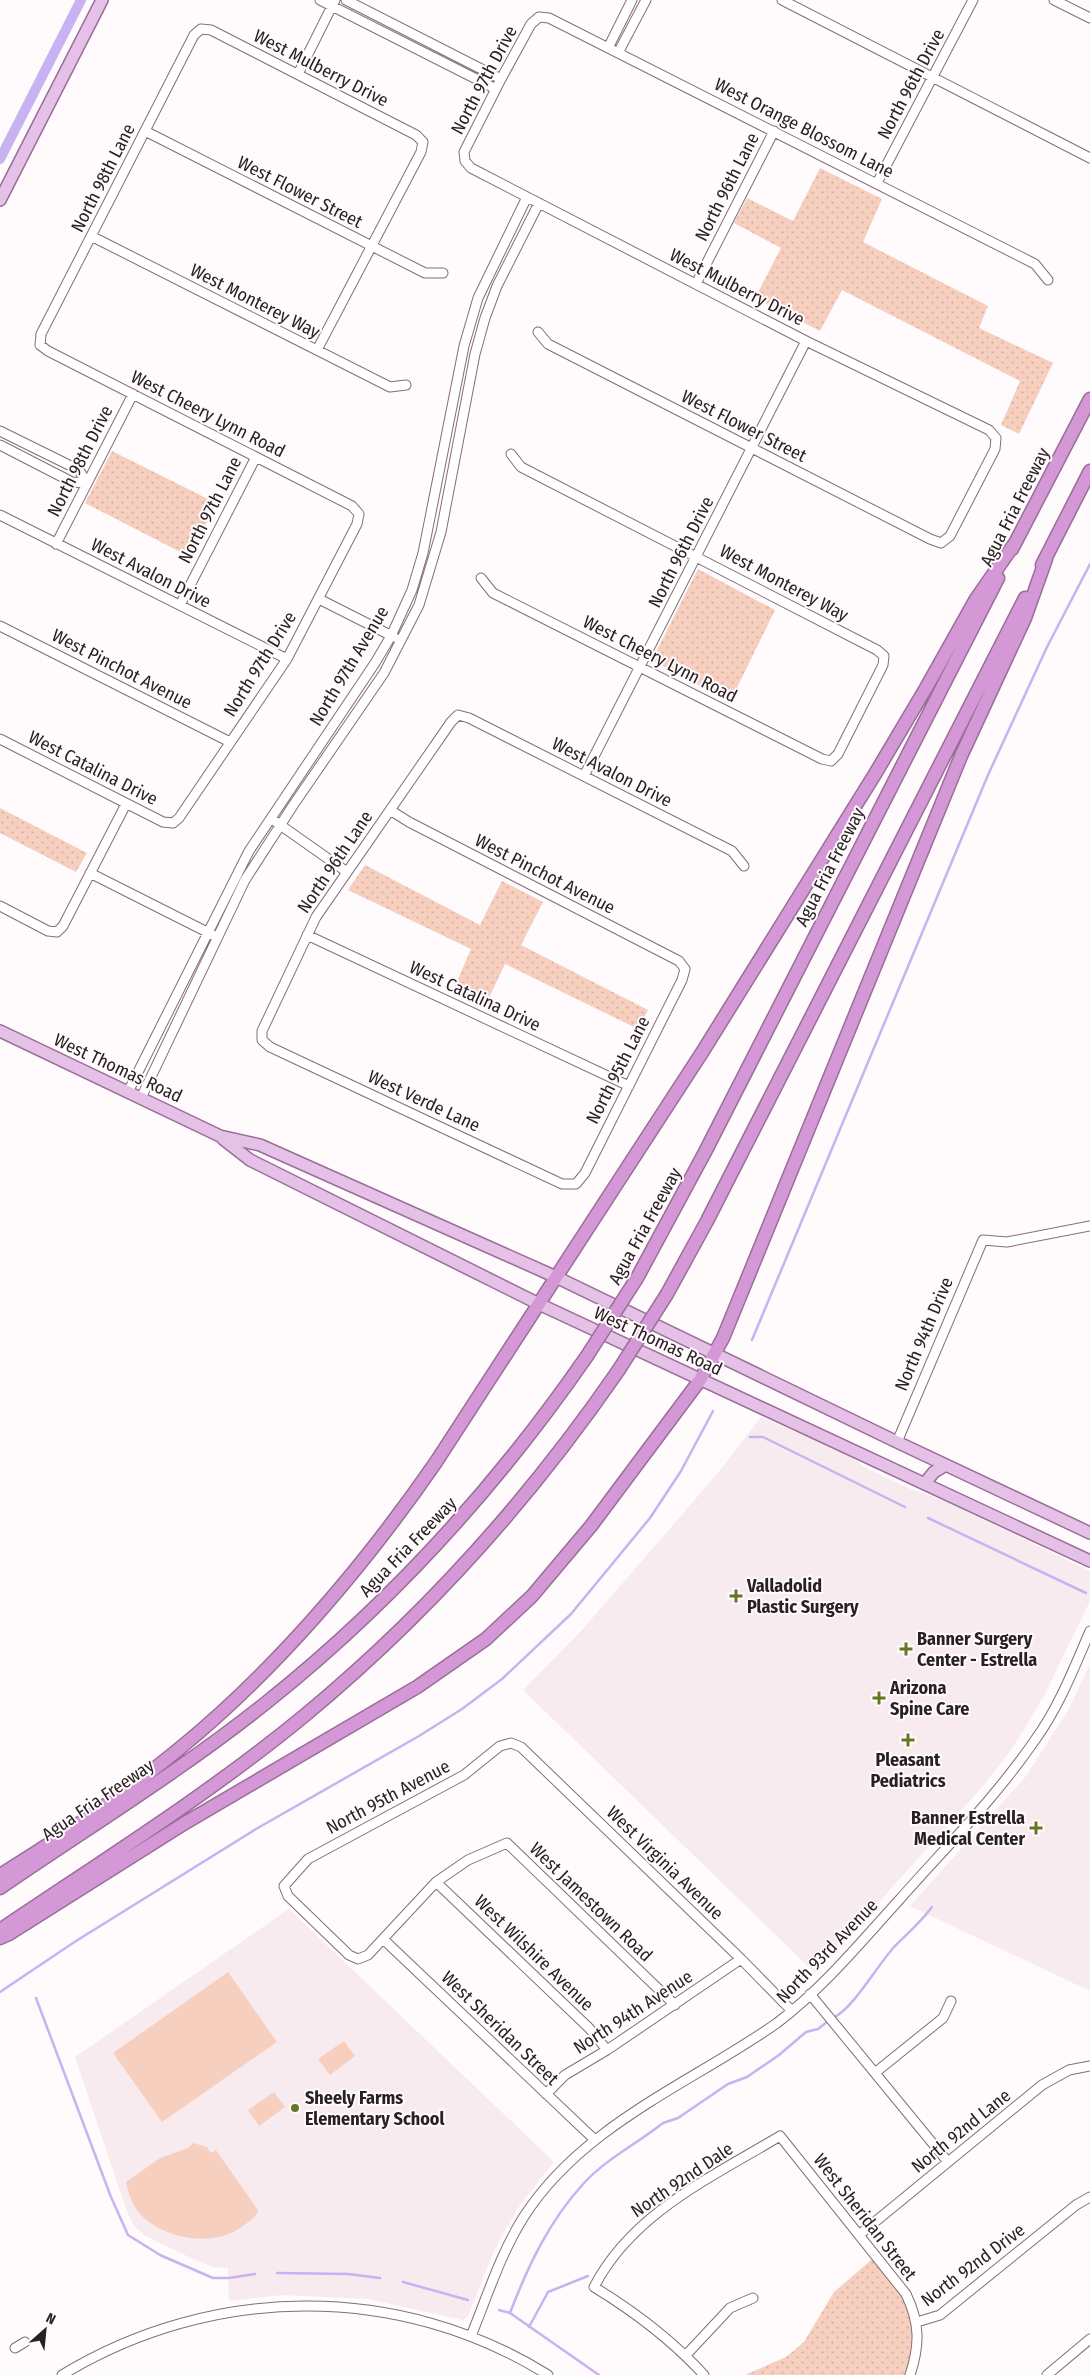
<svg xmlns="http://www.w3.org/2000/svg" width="1090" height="2375" font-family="'Fira Sans Condensed',sans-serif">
	<defs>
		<pattern id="grass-dots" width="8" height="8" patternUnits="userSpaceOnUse" patternTransform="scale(1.25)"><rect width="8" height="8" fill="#f7cfbf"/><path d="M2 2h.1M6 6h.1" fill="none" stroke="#d4b1a4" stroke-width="1.8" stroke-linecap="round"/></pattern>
	</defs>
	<rect width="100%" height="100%" fill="#fffafc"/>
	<path fill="#f8ebf0" d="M761,1417L849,1455L864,1467L908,1488L945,1501L1090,1571V1601L1044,1696L1014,1746L985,1784L815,1973L523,1690L582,1630L717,1474Z
		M1090,1664V1991L910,1906L1026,1776L1069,1709Z
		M289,1909L554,2162L520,2205L506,2229L494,2251L468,2316L463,2320L368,2299L282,2295L229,2301L228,2268L212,2267L195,2260L144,2235L134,2226L126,2209L75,2057Z"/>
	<path fill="url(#grass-dots)" d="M820,168L882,199L863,242L988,306L979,328L1053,363L1019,434L1001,425L1020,381L842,290L820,331L755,298L781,248L734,223L747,198L793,221Z
		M112,451L216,503L190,557L85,503Z
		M698,569L775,610L730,702L652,660Z
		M0,808L87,853L76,872L0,833Z
		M365,865L480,925L502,881L543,902L521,945L648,1010L638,1029L505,964L485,1006L453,991L471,949L348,890Z
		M876,2256L900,2286L917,2322L910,2375H745L786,2357L804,2342L834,2292Z"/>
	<path fill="#f7cfbf" d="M228,1972L277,2042L162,2122L113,2053Z
		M344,2041L355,2056L330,2075L318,2059Z
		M274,2092L285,2107L259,2126L248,2110Z
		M193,2143L207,2147L211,2153L216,2150L258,2210C256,2218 250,2221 243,2226C214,2248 165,2240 140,2214C132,2205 128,2193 126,2182L160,2158L188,2148Z"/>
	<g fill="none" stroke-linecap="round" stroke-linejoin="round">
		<path stroke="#c8b2f2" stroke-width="2.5" d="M752,1340L988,775L1047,647L1090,564
			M750,1437H763L905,1507
			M928,1518L1086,1593
			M0,1992L76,1941L256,1829L419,1736L462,1709L502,1679L571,1614L650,1518L681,1471L713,1411
			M36,1998L111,2197L128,2235L160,2255L213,2278H229L255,2274
			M833,2018C854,2008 878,1964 895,1946C908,1933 921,1922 932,1907
			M277,2273L348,2274L380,2278
			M403,2282L468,2300
			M499,2310L510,2313L599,2375
			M510,2313C528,2266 549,2221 584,2183C606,2159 638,2143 663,2123L678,2118L728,2084L747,2077L779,2055L806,2032L818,2029L828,2021
			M529,2327L548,2292L588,2276"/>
		<path stroke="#c8b2f2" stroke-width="10" d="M0,159L81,0"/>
		<defs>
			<path id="minor" d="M320,0L496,89
				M346,0L501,79
				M782,0L1090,158
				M1054,0L1090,18
				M608,48L632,0
				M618,53L646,0
				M298,74L335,0
				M145,131L425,273H443
				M877,183L973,0
				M91,236L390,387L406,385
				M696,284L774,131
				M538,332L548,344L930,539L941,543L950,536L995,449L996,438L989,430L806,341L471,168L465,161L464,152L501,79L531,24L539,17L549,18L1035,264L1048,280
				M0,431L79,470L87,483
				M0,445L72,482L87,483
				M0,515L287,659
				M56,544L133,394
				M481,578L493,593L822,759L831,761L838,754L883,665L884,656L877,650L521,467L511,454
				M319,599L394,637
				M180,605L256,457
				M0,626L230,742
				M0,739L163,822L173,823L179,818L287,659L357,524L359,514L352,506L48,351L40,345L41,334L194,35L201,29L211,30L416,135L423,142L421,152L317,350
				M584,776L806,341
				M390,810L409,822L679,961L685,969L682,980L585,1173L576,1184H562L270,1047L262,1040V1031L316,917L451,722L458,715L469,718L732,851L744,866
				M276,822L347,872
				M90,873L213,935
				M0,906L48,931L57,932L63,926L126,804
				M307,935L629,1086
				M128,1092L249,851L375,663L391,636L412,590L423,553L464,346L478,298L527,197
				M141,1098L245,880L294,804L384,673L419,605L441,532L475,354L485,318L497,286L539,203
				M897,1442L983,1240L1007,1242L1090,1226
				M436,1882L589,2028L607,2050
				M383,1939L595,2140
				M810,1994L948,2162
				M675,2005L507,1843L468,1860L436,1882L368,1955L358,1959L349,1955L288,1896L284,1886L308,1859L464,1775L500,1746L511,1743L521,1747L741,1959L792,2011
				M876,2072L943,2018L951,2001
				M546,2094L565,2075L607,2050L741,1959
				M859,2235L1042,2085L1069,2070L1090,2066
				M917,2322L940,2315L1076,2205L1090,2197
				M471,2336C487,2297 500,2255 523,2218C582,2125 690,2084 777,2023C823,1988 861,1942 900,1899C946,1847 996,1797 1035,1740C1059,1707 1074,1668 1090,1631
				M15,2348L25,2342
				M686,2355L730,2308L753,2298
				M62,2375C212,2284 399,2282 548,2375
				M704,2375C672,2340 635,2312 594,2287C632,2213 712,2177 780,2136L906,2294C920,2323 920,2345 910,2375
				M1047,2375L1090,2339"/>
			<path id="major" d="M0,200L102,0
				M0,1031L220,1136L260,1145L556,1277L897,1442L1090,1533
				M223,1139L250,1160L539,1304L1090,1561
				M925,1483L934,1472L946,1465"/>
			<path id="highway" d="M1012,549L1090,399
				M1042,565L1090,471
				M637,1278L705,1152L998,578
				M667,1294L707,1221L1025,598
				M0,1875C62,1837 123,1795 179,1749C276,1670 365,1565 436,1462L703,1051L875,774L926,688L976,599L1015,543
				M0,1888C89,1827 182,1770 267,1702C391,1603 497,1486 587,1356
				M0,1930C102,1861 208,1795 304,1716C425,1616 529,1500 618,1371
				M0,1938L9,1934L185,1823L417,1687L486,1639L532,1596L591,1526L700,1380L723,1338L961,756L1025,618L1046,559"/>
		</defs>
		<use href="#minor" stroke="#836e77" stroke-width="11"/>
		<use href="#major" stroke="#996e98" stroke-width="14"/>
		<use href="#highway" stroke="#996e98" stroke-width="15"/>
		<use href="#minor" stroke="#fff" stroke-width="9"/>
		<use href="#major" stroke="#e6c1e7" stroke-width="11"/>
		<use href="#highway" stroke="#d598d7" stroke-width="12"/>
		<defs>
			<path id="highway-bridge" d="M587,1356L637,1278
				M618,1371L667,1294"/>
		</defs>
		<use href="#highway-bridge" stroke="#996e98" stroke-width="15" stroke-linecap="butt"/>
		<use href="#highway-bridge" stroke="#d598d7" stroke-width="12"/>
	</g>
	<g fill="#657726" stroke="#fffafc" stroke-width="2">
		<path d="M733.5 1588.5h5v5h5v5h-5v5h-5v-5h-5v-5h5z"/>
		<path d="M903.5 1641.5h5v5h5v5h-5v5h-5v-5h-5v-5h5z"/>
		<path d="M876.5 1690.5h5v5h5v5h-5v5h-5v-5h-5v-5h5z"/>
		<path d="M905.5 1732.5h5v5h5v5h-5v5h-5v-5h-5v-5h5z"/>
		<path d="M1033.5 1820.5h5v5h5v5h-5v5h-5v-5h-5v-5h5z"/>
		<circle cx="295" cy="2108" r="5"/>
	</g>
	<g text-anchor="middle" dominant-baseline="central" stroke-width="4" stroke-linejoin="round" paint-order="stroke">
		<g font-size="18" fill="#292024" stroke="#fffafc">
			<text transform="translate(321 68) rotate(27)">West Mulberry Drive</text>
			<text transform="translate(484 80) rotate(-62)">North 97th Drive</text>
			<text transform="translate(911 84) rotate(-62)">North 96th Drive</text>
			<text transform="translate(804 128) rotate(27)">West Orange Blossom Lane</text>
			<text transform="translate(103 178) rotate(-63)">North 98th Lane</text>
			<text transform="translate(727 187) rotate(-63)">North 96th Lane</text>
			<text transform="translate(300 192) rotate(27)">West Flower Street</text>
			<text transform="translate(737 287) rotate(27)">West Mulberry Drive</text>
			<text transform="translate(255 301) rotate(27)">West Monterey Way</text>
			<text transform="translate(208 414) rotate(27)">West Cheery Lynn Road</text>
			<text transform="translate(744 426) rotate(27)">West Flower Street</text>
			<text transform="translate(80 461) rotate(-63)">North 98th Drive</text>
			<text transform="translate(1015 507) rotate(-63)">Agua Fria Freeway</text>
			<text transform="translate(210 510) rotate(-63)">North 97th Lane</text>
			<text transform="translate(681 552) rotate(-63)">North 96th Drive</text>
			<text transform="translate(151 573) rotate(27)">West Avalon Drive</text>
			<text transform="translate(784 583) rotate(28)">West Monterey Way</text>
			<text transform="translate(660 659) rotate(27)">West Cheery Lynn Road</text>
			<text transform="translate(260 664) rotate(-58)">North 97th Drive</text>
			<text transform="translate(349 666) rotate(-59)">North 97th Avenue</text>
			<text transform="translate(122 669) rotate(27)">West Pinchot Avenue</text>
			<text transform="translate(93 768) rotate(27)">West Catalina Drive</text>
			<text transform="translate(612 772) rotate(27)">West Avalon Drive</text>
			<text transform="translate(335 862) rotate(-56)">North 96th Lane</text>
			<text transform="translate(830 867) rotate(-63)">Agua Fria Freeway</text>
			<text transform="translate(545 874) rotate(27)">West Pinchot Avenue</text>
			<text transform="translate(475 996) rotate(25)">West Catalina Drive</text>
			<text transform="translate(118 1068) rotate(25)">West Thomas Road</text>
			<text transform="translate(618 1070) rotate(-63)">North 95th Lane</text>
			<text transform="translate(424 1101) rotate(25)">West Verde Lane</text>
			<text transform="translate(645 1226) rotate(-61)">Agua Fria Freeway</text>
			<text transform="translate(924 1334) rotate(-67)">North 94th Drive</text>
			<text transform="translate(658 1341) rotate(25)">West Thomas Road</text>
			<text transform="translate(408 1547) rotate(-46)">Agua Fria Freeway</text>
			<text transform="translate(388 1797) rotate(-28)">North 95th Avenue</text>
			<text transform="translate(98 1800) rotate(-34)">Agua Fria Freeway</text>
			<text transform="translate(665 1863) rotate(44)">West Virginia Avenue</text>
			<text transform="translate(591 1902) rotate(44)">West Jamestown Road</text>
			<text transform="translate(827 1951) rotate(-46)">North 93rd Avenue</text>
			<text transform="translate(534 1953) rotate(44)">West Wilshire Avenue</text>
			<text transform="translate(633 2012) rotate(-33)">North 94th Avenue</text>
			<text transform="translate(500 2028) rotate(44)">West Sheridan Street</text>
			<text transform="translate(961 2131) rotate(-39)">North 92nd Lane</text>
			<text transform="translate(682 2180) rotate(-34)">North 92nd Dale</text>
			<text transform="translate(865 2217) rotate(52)">West Sheridan Street</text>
			<text transform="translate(973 2265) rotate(-37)">North 92nd Drive</text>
		</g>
		<g font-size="18" font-weight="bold" fill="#292024" stroke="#fffafc" text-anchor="start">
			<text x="747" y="1586">Valladolid<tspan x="747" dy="21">Plastic Surgery</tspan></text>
			<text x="917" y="1639">Banner Surgery<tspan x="917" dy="21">Center - Estrella</tspan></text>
			<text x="890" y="1688">Arizona<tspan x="890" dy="21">Spine Care</tspan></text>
			<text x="908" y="1760" text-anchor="middle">Pleasant<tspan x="908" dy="21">Pediatrics</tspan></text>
			<text x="1025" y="1818" text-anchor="end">Banner Estrella<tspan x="1025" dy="21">Medical Center</tspan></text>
			<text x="305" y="2098">Sheely Farms<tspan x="305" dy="21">Elementary School</tspan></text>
		</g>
	</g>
	<g transform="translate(45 2330) rotate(27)" stroke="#fffafc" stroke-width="4" paint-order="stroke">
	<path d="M0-4L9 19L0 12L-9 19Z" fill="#292024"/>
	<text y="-8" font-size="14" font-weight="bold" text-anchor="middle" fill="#292024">N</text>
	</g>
</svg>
